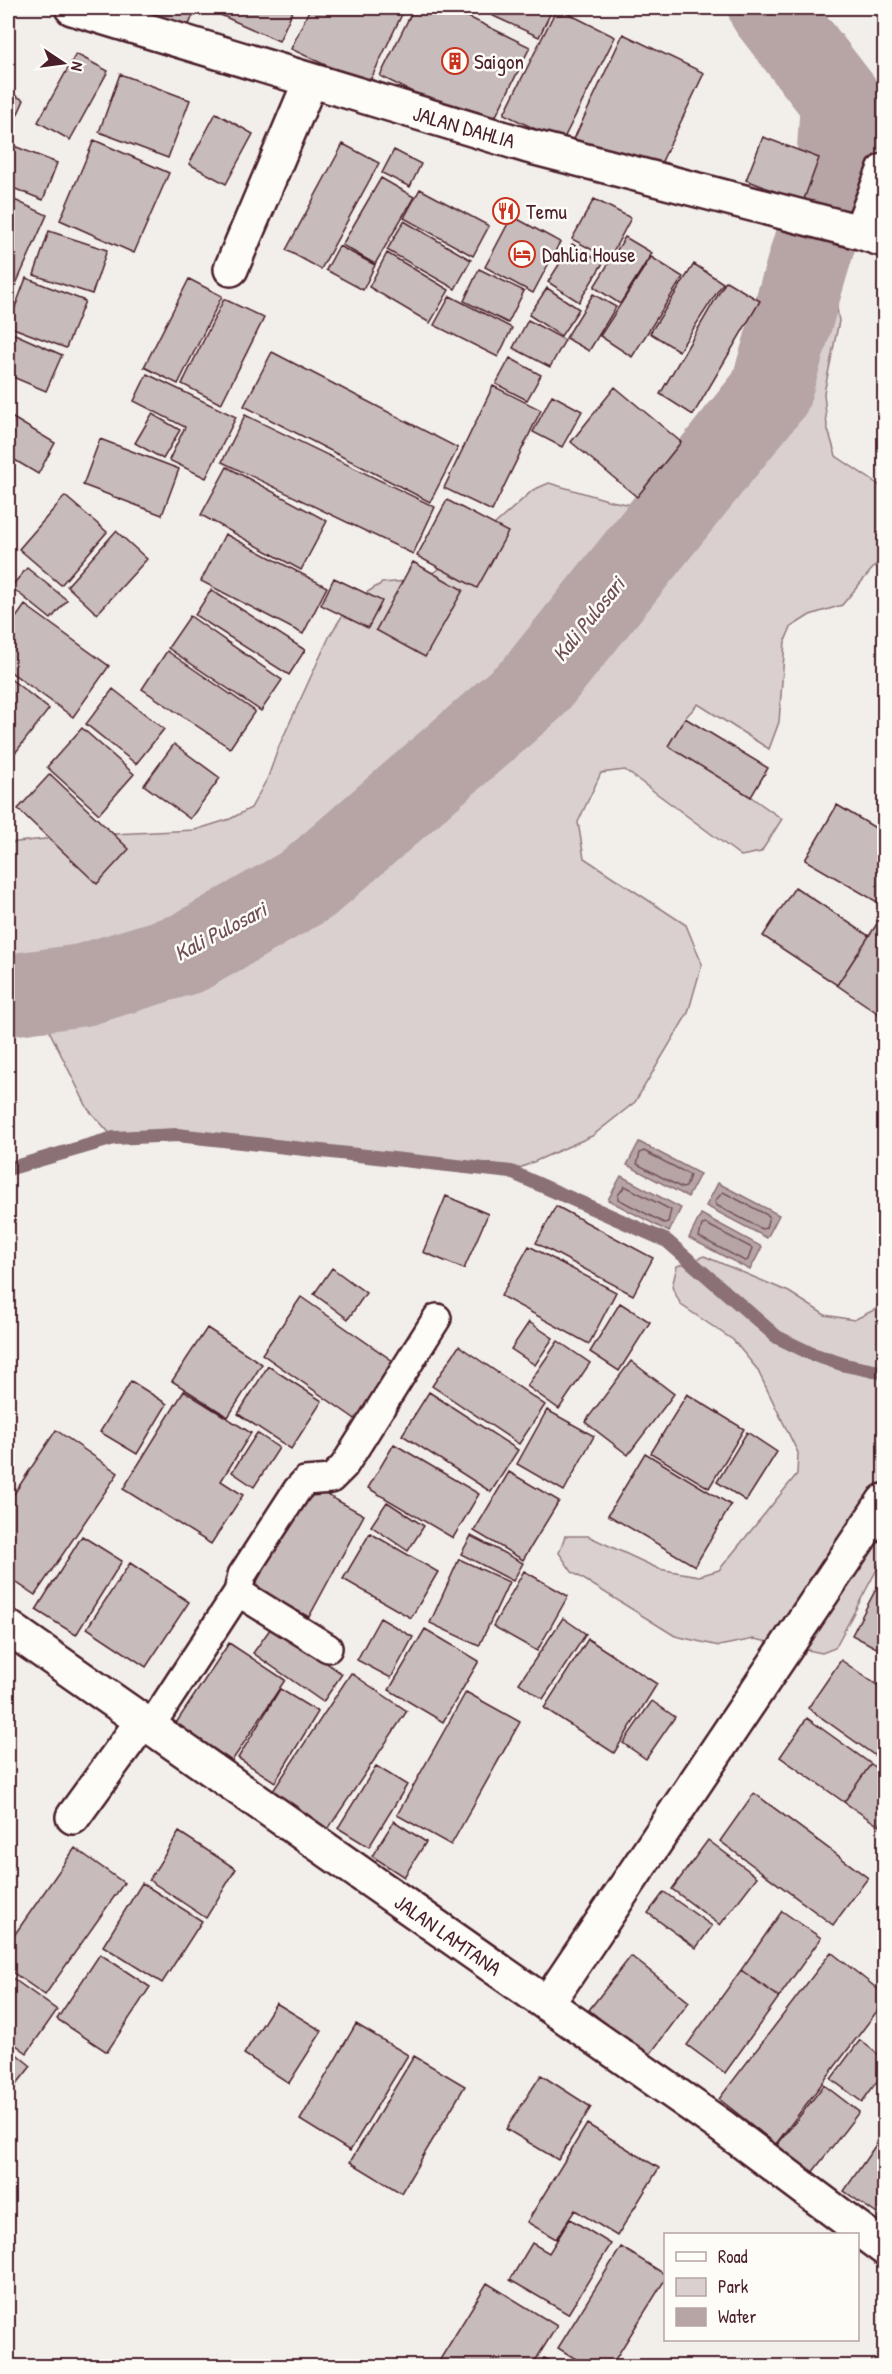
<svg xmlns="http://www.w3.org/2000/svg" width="892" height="2374" font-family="'Patrick Hand',sans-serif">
	<rect width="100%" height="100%" fill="#f2efeb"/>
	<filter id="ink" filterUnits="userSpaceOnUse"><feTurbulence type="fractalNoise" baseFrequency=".0167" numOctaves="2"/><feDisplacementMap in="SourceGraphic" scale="12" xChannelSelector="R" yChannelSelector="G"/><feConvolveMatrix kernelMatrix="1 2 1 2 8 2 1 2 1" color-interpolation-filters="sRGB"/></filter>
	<g filter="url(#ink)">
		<path fill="#d9d0cf" stroke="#92787d" stroke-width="1.5" d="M820,298L837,308L839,321L824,393L827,426L836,456L882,487L884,493V555L842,605L810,615L791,627L785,641L779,722L769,749L698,704L685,718L669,746L751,797L782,819L761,852L741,856L625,770L601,773L578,822L584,858L686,925L702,964L688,1013L635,1102L592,1136L511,1172L177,1135L114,1138L88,1109L30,992L8,995V843L73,836L195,830L230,819L251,808L268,777L279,746L330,635L351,602L382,583L420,580L455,560L533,490L549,483L611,501L632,505L655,498L690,466L720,411L746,377L766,333L778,315Z
			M704,1256L789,1292L825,1315L854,1320L876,1309L884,1299V1556L835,1648L822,1653L754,1639L719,1646L675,1636L572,1572L559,1553L565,1536H588L659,1569L699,1576L719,1570L797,1474L798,1453L757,1369L733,1340L681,1305L672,1287L677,1266Z"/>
		<path fill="#b7a5a6" stroke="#8b6f75" stroke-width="1.5" d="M639,1142L700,1174L688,1197L627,1165Z
			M621,1176L681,1208L669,1232L608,1200Z
			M718,1183L779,1215L767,1238L706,1206Z
			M701,1214L762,1247L750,1270L689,1238Z"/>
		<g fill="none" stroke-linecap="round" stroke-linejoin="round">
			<path stroke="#76555c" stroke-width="1.5" d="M644,1151L690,1175L686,1187L682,1188L637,1164L640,1153Z
				M625,1186L671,1210L668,1222L664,1223L618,1199V1195Z
				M723,1192L769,1216L766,1228L762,1229L716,1205L715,1201Z
				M706,1224L752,1248L748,1260L745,1261L699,1237L702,1225Z"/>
			<path stroke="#8b6f75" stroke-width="14" d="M8,1169L114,1138L177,1135L511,1172L667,1241L777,1337L812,1354L845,1365L884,1373"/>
			<path stroke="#b7a5a6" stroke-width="82" d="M8,995L83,985L188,953L308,884L533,688L770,393L837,166L841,101L769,8"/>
		</g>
		<path fill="#c8bbbb" stroke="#4a1f2b" stroke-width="1.5" d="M137,8H196L183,39L132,18Z
			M205,8H294L279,41Z
			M310,8H405L368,85L291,49Z
			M414,8H450L530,47L489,130L380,76Z
			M476,8H553L539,37Z
			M557,8L615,37L562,142L504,114Z
			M623,34L704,73L654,178L574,139Z
			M76,54L108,71L70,140L38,122Z
			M120,74L190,100L168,158L99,132Z
			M8,92L24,100L8,136Z
			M216,113L253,134L226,184L189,164Z
			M763,137L819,158L803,202L746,180Z
			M94,140L169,173L134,253L60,220Z
			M9,144L57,163L43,200L8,186Z
			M343,144L379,163L321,269L286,250Z
			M394,150L421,164L410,187L382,173Z
			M381,178L414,197L375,264L342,245Z
			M420,189L489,226L473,256L404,218Z
			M8,197L47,215L8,302Z
			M594,199L631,218L609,259L572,239Z
			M512,216L560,242L533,293L485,267Z
			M404,221L471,260L455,289L387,250Z
			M49,231L107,250L92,294L34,275Z
			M625,237L652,253L620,304L594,287Z
			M572,244L603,263L579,302L548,282Z
			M339,246L375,265L363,290L326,270Z
			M387,253L449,290L430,323L369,287Z
			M651,257L683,277L632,357L600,336Z
			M694,264L723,283L679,351L650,333Z
			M479,269L524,291L508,323L464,301Z
			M26,278L85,301L66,348L8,326Z
			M189,279L222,296L178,384L144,367Z
			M726,281L760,301L693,415L660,394Z
			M547,288L579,309L561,336L529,315Z
			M593,294L616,307L589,351L566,338Z
			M450,296L512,328L498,357L434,325Z
			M224,299L264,318L221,404L182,384Z
			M528,320L565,340L550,367L513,348Z
			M8,331L62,355L46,391L8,375Z
			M272,352L458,448L430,502L244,406Z
			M510,358L541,375L527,400L496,384Z
			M147,374L236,417L206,478L169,460L185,427L134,401Z
			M493,386L541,410L492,511L444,488Z
			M615,387L681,442L637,497L571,442Z
			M552,395L582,411L562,447L533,432Z
			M152,414L180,430L163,459L135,443Z
			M8,415L55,443L38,474L8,456Z
			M245,415L435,507L413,554L222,462Z
			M100,439L179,469L162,515L83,485Z
			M227,467L327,521L301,570L201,515Z
			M65,496L107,532L61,585L19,549Z
			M447,500L508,532L477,588L417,556Z
			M116,531L147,559L97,614L67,586Z
			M225,534L327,587L303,634L201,581Z
			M413,562L463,590L425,657L376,630Z
			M27,568L67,600L51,619L11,587Z
			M334,578L382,601L368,628L321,605Z
			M211,590L305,650L289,675L195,615Z
			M25,605L109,666L73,717L8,670V629Z
			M190,616L282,680L261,711L168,648Z
			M167,651L255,711L230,748L142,689Z
			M8,677L49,709L16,752L8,745Z
			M113,689L164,729L136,764L86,724Z
			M685,718L768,768L751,797L668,746Z
			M82,728L134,774L99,814L47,767Z
			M174,744L220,778L190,819L144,785Z
			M50,774L129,849L97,884L18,809Z
			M837,805L884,833V906L805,860Z
			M795,887L869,936L837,985L763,936Z
			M884,913V1006L879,1014L837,985Z
			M446,1196L488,1214L464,1269L423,1252Z
			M556,1206L653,1258L633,1295L536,1243Z
			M529,1246L616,1292L589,1344L501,1296Z
			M332,1268L366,1293L348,1319L314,1294Z
			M301,1297L400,1366L361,1423L262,1354Z
			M620,1303L650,1322L619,1371L590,1352Z
			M529,1322L553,1338L535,1365L511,1349Z
			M207,1328L262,1364L228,1417L172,1381Z
			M558,1341L590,1363L559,1409L527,1386Z
			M459,1346L545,1405L519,1444L432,1386Z
			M631,1361L674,1394L628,1455L585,1422Z
			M268,1366L322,1401L291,1449L238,1414Z
			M131,1381L167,1404L137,1454L100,1432Z
			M184,1391L251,1433L221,1481L243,1495L211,1544L123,1489Z
			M429,1392L518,1450L491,1492L402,1435Z
			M687,1394L744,1429L709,1488L651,1453Z
			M547,1410L594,1436L564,1491L517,1464Z
			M56,1430L118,1473L35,1595L8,1577V1503Z
			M747,1432L777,1452L746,1501L717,1482Z
			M257,1433L279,1448L254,1487L232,1472Z
			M394,1444L479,1494L453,1538L368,1488Z
			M645,1453L731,1505L695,1566L608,1515Z
			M509,1472L559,1501L523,1560L474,1531Z
			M309,1485L364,1515L309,1617L254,1587Z
			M387,1502L424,1526L408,1551L371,1526Z
			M370,1533L438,1572L411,1618L343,1579Z
			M82,1536L122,1561L76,1635L36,1610Z
			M471,1536L523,1563L513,1581L461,1554Z
			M459,1559L509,1582L479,1646L430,1623Z
			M130,1563L189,1602L146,1667L87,1628Z
			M524,1571L568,1596L537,1651L493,1626Z
			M877,1587L884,1591V1652L852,1635Z
			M380,1618L413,1637L391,1678L357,1660Z
			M563,1618L586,1634L543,1699L519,1683Z
			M273,1625L342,1674L323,1702L253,1653Z
			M425,1629L479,1661L443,1722L389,1690Z
			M588,1639L657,1684L614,1753L544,1708Z
			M229,1643L285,1680L232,1761L176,1723Z
			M841,1660L884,1690V1762L808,1708Z
			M351,1673L407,1711L324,1835L269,1797Z
			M280,1689L318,1712L275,1782L238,1758Z
			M466,1692L520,1722L451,1845L397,1815Z
			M652,1701L675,1717L646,1759L623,1743Z
			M807,1718L871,1764L844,1802L780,1757Z
			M871,1764L884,1773V1817L879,1826L844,1802Z
			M376,1766L407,1785L369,1847L338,1828Z
			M754,1793L868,1878L833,1925L720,1841Z
			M394,1821L426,1842L404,1877L372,1856Z
			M179,1832L236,1869L206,1918L149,1880Z
			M708,1840L757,1877L720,1925L672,1889Z
			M75,1848L124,1883L45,1995L8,1969V1944Z
			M142,1883L202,1921L162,1983L103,1946Z
			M664,1892L712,1926L696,1948L648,1913Z
			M782,1911L821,1938L779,1997L741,1970Z
			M831,1952L884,1994V2002L776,2144L719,2099Z
			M100,1954L150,1987L107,2052L57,2019Z
			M631,1956L689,2002L648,2057L589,2010Z
			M741,1970L779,1997L725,2073L687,2045Z
			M8,1975L57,2010L27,2053L8,2039Z
			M276,2003L322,2031L289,2083L244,2054Z
			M356,2024L408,2055L350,2151L300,2120Z
			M860,2040L884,2059V2072L862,2102L831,2079Z
			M8,2047L31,2066L8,2095Z
			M414,2056L465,2086L401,2193L350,2162Z
			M541,2075L591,2107L558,2160L506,2129Z
			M824,2085L859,2112L812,2173L777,2145Z
			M587,2124L659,2168L617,2236L575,2210L556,2239L527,2222Z
			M884,2133V2202L877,2214L844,2191Z
			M570,2219L611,2244L568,2314L510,2280L532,2243L549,2253Z
			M621,2247L666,2275V2278L611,2366H587L558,2348Z
			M487,2283L557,2326L532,2366H436Z
			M544,2358L560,2366H539Z"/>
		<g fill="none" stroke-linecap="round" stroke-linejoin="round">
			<defs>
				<path id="lane" d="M238,1592L328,1648
					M150,1727L238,1592L242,1575L297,1490L305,1481L331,1479L344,1466L437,1318"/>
				<path id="street" d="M72,8L528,146L860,232L884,240
					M860,232L884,171
					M231,269L310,82
					M73,1817L142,1722
					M547,2004L884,1501"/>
				<path id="secondary" d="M8,1627L720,2125L884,2248"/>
			</defs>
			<use href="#lane" stroke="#4a1f2b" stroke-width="32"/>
			<use href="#street" stroke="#4a1f2b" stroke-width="38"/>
			<use href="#secondary" stroke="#4a1f2b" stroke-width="38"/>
			<use href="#lane" stroke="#fdfcf7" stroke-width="27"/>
			<use href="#street" stroke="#fdfcf7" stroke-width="33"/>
			<use href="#secondary" stroke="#fdfcf7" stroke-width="33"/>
		</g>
	</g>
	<defs>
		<symbol id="building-ring" viewBox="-11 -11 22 22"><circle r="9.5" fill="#fdfcf7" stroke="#c8321e" stroke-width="1.5"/><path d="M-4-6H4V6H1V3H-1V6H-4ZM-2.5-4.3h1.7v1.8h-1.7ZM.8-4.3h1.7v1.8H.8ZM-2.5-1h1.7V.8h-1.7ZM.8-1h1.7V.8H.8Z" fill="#c8321e"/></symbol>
		<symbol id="restaurant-ring" viewBox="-11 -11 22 22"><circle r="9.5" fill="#fdfcf7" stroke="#c8321e" stroke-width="1.5"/><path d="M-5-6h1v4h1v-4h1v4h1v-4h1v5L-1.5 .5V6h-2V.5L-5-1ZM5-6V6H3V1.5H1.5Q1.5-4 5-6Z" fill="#c8321e"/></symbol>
		<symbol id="hotel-ring" viewBox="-11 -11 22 22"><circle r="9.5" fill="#fdfcf7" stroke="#c8321e" stroke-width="1.5"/><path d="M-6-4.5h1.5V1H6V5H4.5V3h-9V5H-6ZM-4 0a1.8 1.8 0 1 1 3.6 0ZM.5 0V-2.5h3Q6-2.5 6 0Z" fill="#c8321e"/></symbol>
	</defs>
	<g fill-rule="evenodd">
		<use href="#building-ring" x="440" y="46" width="30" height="30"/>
		<use href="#restaurant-ring" x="491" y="196" width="30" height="30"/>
		<use href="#hotel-ring" x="507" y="239" width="30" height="30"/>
	</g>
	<g text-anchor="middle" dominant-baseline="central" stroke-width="5" stroke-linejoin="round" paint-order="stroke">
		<g font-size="21" fill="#4a1f2b" stroke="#fdfcf7" text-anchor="start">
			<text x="474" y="61">Saigon</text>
			<text x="526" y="211">Temu</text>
			<text x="542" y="254">Dahlia House</text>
		</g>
		<g font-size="21" fill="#4a1f2b" stroke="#fdfcf7">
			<text transform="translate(464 127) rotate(16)">JALAN DAHLIA</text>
			<text transform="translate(448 1935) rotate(35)">JALAN LAMTANA</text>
		</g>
		<g font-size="22" font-style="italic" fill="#704e56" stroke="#fdfcf7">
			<text transform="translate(588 619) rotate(-51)">Kali Pulosari</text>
			<text transform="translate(220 931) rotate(-28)">Kali Pulosari</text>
		</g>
	</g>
	<rect width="892" height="2374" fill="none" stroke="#fdfcf7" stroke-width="30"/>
	<rect x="15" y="15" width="862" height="2344" fill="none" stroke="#4a1f2b" stroke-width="2" filter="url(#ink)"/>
	<rect x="664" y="2233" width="195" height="108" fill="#fdfcf7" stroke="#b5a4a5" stroke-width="1.5"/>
	<rect x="676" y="2252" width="30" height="9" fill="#fdfcf7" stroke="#b5a4a5" stroke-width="1.5"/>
	<text x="718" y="2263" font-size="18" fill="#4a1f2b">Road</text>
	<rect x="676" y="2278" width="30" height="18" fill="#d9d0cf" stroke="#b5a4a5" stroke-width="1.5"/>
	<text x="718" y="2293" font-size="18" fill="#4a1f2b">Park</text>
	<rect x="676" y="2308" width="30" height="18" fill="#b7a5a6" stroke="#b5a4a5" stroke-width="1.5"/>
	<text x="718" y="2323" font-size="18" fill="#4a1f2b">Water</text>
	<g transform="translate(63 63) rotate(103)" stroke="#fdfcf7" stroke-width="4.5" paint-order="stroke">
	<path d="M0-4.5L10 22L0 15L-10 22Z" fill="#4a1f2b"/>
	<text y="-9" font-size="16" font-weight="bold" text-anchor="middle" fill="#4a1f2b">N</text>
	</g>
</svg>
